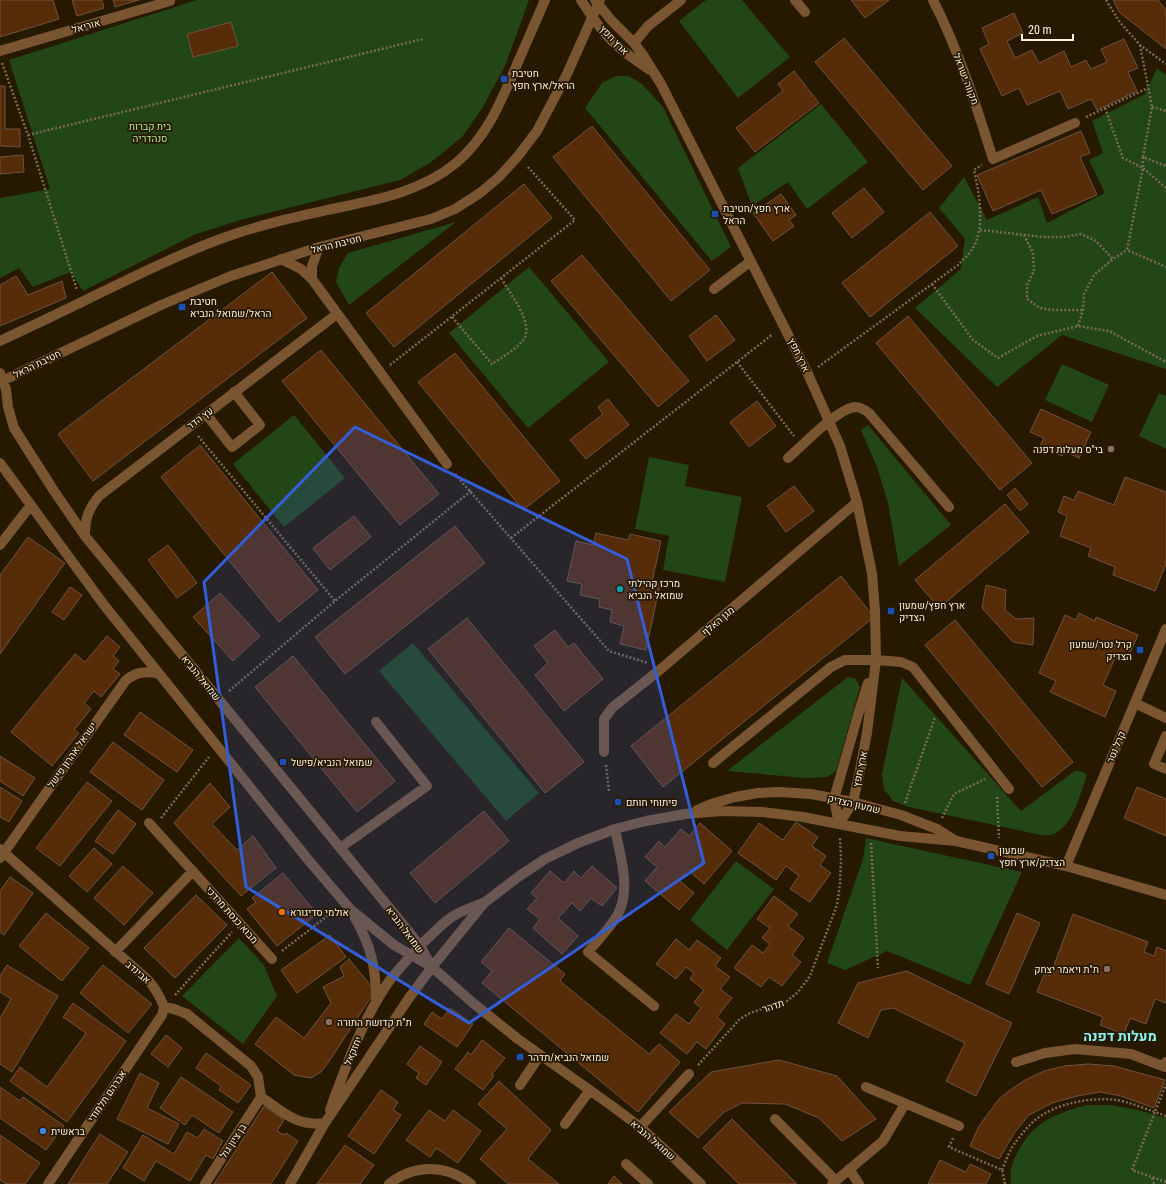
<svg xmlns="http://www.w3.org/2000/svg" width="1166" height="1184" font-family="'Roboto Condensed',Heebo,sans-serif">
	<rect width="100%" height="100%" fill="#271800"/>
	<path fill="#234617" d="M197,0H529L505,66L483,107L462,137L430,163L400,180L244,219L196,234L83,291L71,272L33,287L19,268L0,278V198L50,189L9,60Z
		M706,0H742L790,57L738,98L679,21Z
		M1157,68L1166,75V369L1062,335L997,387L915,308L961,269L965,239L939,208L964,177L987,220L1038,197L1047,223L1105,193L1089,160L1103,153L1092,121L1145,94Z
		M616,76H629L642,84L663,107L731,247L712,261L585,108L602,83Z
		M821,104L868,162L807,209L788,182L752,206L738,168Z
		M456,222L349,305L336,282L339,268L348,253Z
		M529,267L609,362L528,428L449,333Z
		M1062,364L1109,385L1092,422L1045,400Z
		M1159,393L1166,396V449L1139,436Z
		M294,415L345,478L284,527L233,464Z
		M868,425L951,525L899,566L888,503L877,467L861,430Z
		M649,457L689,465L685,486L742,497L725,582L663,570L669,536L635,529Z
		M413,643L539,793L506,821L379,671Z
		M848,677L855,678L860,687L836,771L827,777L805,778L727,771Z
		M902,678L1021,811L1076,770L1087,774C1081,792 1073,826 1054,834C1050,836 1046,835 1041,835L909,807L893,801L884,789L882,774Z
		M866,838L1022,872L970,985L887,951L845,970L827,963L863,859Z
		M736,861L774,889L727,950L690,920Z
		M239,938L264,965L277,996L243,1044L182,996Z
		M1087,1105H1110L1138,1110L1166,1118V1184H1011C1011,1179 1010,1173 1011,1169C1015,1152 1028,1133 1042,1123C1055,1114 1072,1109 1087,1105Z"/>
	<path fill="#572c09" stroke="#6f5240" d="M0,0H53L59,19L0,37Z
		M72,0H102L104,8L77,16Z
		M113,0H139L115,7Z
		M851,0H889L865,18Z
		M1113,0H1158L1166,10V49L1119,12Z
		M1014,13L1023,33L1007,41L1015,58L1032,50L1039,63L1064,51L1071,67L1086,60L1091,69L1107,62L1101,49L1124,39L1138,68L1128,72L1137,91L1097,110L1091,99L1068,109L1060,91L1027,105L1019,88L1002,96L980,49L989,44L982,28Z
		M231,22L238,46L193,57L187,34Z
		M844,38L952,166L923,190L815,62Z
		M794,71L819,103L755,152L736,128L783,91L778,84Z
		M0,86H5V129H20V147L0,146Z
		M592,126L710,270L671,301L553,157Z
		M1081,131L1090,153L1080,157L1097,195L1052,214L1041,190L993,211L977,175Z
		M23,155L24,172L0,174V157Z
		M524,184L552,218L394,347L366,313Z
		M864,188L884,212L852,238L832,213Z
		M781,194L796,215L789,220L794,226L773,241L753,213Z
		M930,212L958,246L870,317L842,283Z
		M582,255L689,381L658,407L551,281Z
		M272,272L307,318L93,481L58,434Z
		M16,276L28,295L62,281L66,298L0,326V285Z
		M716,315L735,340L707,361L689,336Z
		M908,316L1032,463L1000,490L876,343Z
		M321,350L439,494L400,525L282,381Z
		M455,353L560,481L523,510L418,382Z
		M608,399L629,425L586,459L570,440L603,414L598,407Z
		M757,401L776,426L749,447L730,422Z
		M1041,409L1091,432L1079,458L1064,451L1062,456L1040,446L1044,438L1030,432Z
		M200,445L318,590L279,622L161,477Z
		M1125,477L1166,492V564L1155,591L1113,575L1115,567L1088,556L1091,548L1060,536L1067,516L1058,512L1064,496L1074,500L1078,491L1114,505Z
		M794,486L814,511L786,532L767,506Z
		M1015,488L1028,504L1020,511L1007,495Z
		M1005,504L1029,532L939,608L915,580Z
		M354,516L371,537L330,570L313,548Z
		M455,526L485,563L345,674L315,637Z
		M596,533L628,540L630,534L661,541L652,582L660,584L646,650L620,644L624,626L610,622L612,610L599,607L600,599L580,595L582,584L567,581L576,541L593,545Z
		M28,537L65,563L0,654V575Z
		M168,545L197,583L177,598L148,560Z
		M841,576L874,617L663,787L631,746Z
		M986,585L1006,590L1005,610L1016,619L1034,618L1033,645L1013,642L982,608Z
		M70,587L82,595L64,620L52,612Z
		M220,593L260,636L233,661L193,617Z
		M1079,613L1095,621L1096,617L1138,635L1126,662L1115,658L1103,685L1116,691L1105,717L1050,692L1056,681L1039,673L1065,615L1076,620Z
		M467,618L584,762L545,793L428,649Z
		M955,620L1073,762L1042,787L925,645Z
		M555,630L568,647L574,643L603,679L564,711L535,675L548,663L534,646Z
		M107,636L120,647L113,656L119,661L113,669L120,674L101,697L94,691L84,703L91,709L74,730L79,733L52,766L11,732L75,654L85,662Z
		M293,656L395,781L357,812L255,687Z
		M140,712L193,750L177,772L124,735Z
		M113,742L164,780L142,810L90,772Z
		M0,756L35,778L23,796L0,781Z
		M87,782L112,801L60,866L36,848Z
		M210,783L230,807L212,824L237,850L253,836L276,868L241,896L174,823Z
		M0,787L22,801L9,822L0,817Z
		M1137,787L1166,799V836L1124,818Z
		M118,810L136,824L113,854L95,841Z
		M484,811L509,841L435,903L410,873Z
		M796,822L818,837L812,846L826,856L820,865L831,873L810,902L790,889L799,876L786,866L776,880L738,853L759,823L783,840Z
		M700,823L732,851L704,884L688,870L679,880L694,893L679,910L645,881L657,867L645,857L659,841L665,847L681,829L689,836Z
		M94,848L112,864L87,892L69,876Z
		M123,866L153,893L124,925L94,898Z
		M592,866L617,888L602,906L591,898L580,911L572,903L558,918L578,936L562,954L533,928L540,919L527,909L537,898L531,893L550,871L564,883L574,871L581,878Z
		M283,873L317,914L277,946L247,909L256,902L252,898Z
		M10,877L33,893L4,935L0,932V891Z
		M196,895L227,925L175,978L144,948Z
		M774,896L798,914L788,926L804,938L792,955L801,962L782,986L769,977L761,987L734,968L752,945L763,953L770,944L762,938L770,928L757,919Z
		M46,913L89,948L62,981L19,946Z
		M1017,913L1040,923L1009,994L986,984Z
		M1073,914L1148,942L1144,952L1154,956L1157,947L1166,951V1003L1155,999L1146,1024L1130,1018L1124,1034L1100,1025L1103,1017L1037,992L1044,974L1050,976Z
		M509,928L565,974L560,981L649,1054L659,1044L680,1062L638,1112L482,983L492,971L481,962Z
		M330,935L346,957L297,993L281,970Z
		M676,939L689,950L697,940L721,958L715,966L730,977L720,989L732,998L717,1017L725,1024L706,1049L697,1042L687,1054L660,1033L676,1014L689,1024L701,1008L694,1002L704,990L690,979L694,973L686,967L676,979L656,964Z
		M349,959L375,991L328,1063L321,1072L311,1078L294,1075L255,1044L276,1017L304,1038L331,1003L323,987L344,976L340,967Z
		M7,965L58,996L12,1072L0,1064V1018L11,999L0,992V976Z
		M103,965L152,1004L128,1033L80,993Z
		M907,971L1012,1023L976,1096L946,1081L965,1043L893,1008L881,1010L868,1038L838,1023L858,983Z
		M73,1003L126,1041L67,1122L10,1081L20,1067L47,1087L86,1033L63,1017Z
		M450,1008L473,1024L457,1047L424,1024L432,1012L442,1019Z
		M166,1035L182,1048L168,1067L151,1054Z
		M482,1040L505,1058L492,1074L494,1076L483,1090L455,1069L468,1052L471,1055Z
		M420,1046L442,1062L426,1085L416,1078L419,1073L407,1064Z
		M206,1053L251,1085L238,1103L219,1090L221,1086L196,1068Z
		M779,1060L837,1076L876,1119L842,1141L819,1118L785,1104L742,1103L724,1112L698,1138L669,1112L711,1072Z
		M1088,1064L1114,1066L1165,1080L1154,1108L1121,1096L1100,1092L1077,1096L1052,1103L1029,1115L1015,1132L999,1159L970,1146L979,1126L999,1099L1010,1090L1025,1080L1044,1071L1064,1066Z
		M140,1073L159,1083L147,1108L179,1124L168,1144L117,1119Z
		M181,1077L233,1112L219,1133L192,1115L185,1125L160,1108Z
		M499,1081L551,1130L528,1159L559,1184H508L480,1159L507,1129L478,1104Z
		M0,1087L20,1101L23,1097L64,1126L46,1150L0,1118Z
		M381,1090L398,1102L393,1110L401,1115L374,1154L348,1136Z
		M264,1106L284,1120L277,1131L284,1135L286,1133L298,1141L271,1184H214Z
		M429,1110L445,1121L453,1110L481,1131L458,1163L436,1148L430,1157L406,1140Z
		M732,1119L797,1184H739L703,1148Z
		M204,1129L223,1141L213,1159L206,1155L190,1181L156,1161L144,1181L123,1168L143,1135L174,1154L187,1132L198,1138Z
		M100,1134L128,1152L107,1184H68Z
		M0,1135L40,1163L25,1184H6L0,1180Z
		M345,1145L374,1165L360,1184H317Z
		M940,1160L966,1172L970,1164L991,1174L986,1184H928Z
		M614,1176L622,1184H608Z"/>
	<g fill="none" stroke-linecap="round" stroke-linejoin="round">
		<path stroke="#796b56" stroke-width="2.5" stroke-dasharray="2 2" stroke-linecap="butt" d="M1106,0L1119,21L1140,45L1166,64
			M1140,45L1152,107L1143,157L1166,166
			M2,63L28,135L77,290
			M1152,107L1166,111
			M1105,108L1123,158L1143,168L1166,188
			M1086,117L1148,88
			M28,135L423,39
			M1143,157V168L1127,250L1166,267
			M980,230L1043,237H1063L1081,234L1096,241L1113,259
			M1024,235L1033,253L1034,271L1027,285V299L1040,308L1054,310H1083
			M932,284L973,340L998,358L1037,336L1078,326L1109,331L1166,362
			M452,317L492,364C502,357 517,349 524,339C534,323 509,292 501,278
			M1078,326L1083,310L1084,294L1094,275L1113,259L1127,250
			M737,362L794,436
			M390,365L575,220L527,166
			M818,367L958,265C963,259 971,253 974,246C985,225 979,192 974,170L982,165
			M198,436L335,601
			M455,474L609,651L648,663
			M511,538L773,334
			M229,691L335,601L471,491
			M606,765L609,791
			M997,797L999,838
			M905,803L935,717
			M161,818L209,757
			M942,818L954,794L985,779
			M871,843L878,968
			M282,951L335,910
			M175,995L232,932
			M698,1065L740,1019L750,1013L787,1001L798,992L810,976L837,905L840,884L841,859L840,838
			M1166,1116L1155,1112L1132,1170L1166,1182
			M953,1138L949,1147L1002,1170L1005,1184
			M1002,1170C1006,1161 1009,1151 1015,1143C1021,1135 1028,1126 1035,1120C1057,1103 1090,1097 1117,1100C1129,1102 1143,1108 1155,1112L1166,1084
			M1152,1178L1154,1184"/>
		<path stroke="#795531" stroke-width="10" d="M581,0C592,17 604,35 620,48C629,56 640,63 650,70
			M595,0L611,20L634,43L643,55L661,84L808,374L840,446L857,502L872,573L875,611L876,660L867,733L859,775L853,802L839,824
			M795,0L805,12
			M933,0C959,51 976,105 993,159L1075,123
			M634,43L648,26L681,0
			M0,51L170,1V0
			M281,259L301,269L312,279L447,464
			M312,279V266L319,247
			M714,289L751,261
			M0,341C34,325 68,309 102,292C142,273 181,253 223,238C259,225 296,217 332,209C375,200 421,192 456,163C486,138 500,104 515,69C525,46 535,23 545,0
			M0,373L6,389L8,407L14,428L54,491L85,536L409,932L420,946L432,967
			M0,382L161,305L231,276L319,247L431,219L455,209L480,193L499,177L518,156L537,131L567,74L600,0
			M206,414L232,447L260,425L234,392
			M788,458C803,445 837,409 855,407C860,407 865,410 869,413L949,507
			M0,463L104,605L310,862L351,910L394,945L432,967L473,1003L518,1039L612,1106L640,1127L675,1159L701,1184
			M85,536C85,518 88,510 99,496L337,314
			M0,545L31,505
			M1135,703L1166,718
			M1166,736L1154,764L1166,769
			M604,752V719L612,708L662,668L857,502
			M713,763L831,667L845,660H876L901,662L913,667L1009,789
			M697,810L711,804L735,797L758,793L779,792L811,794L853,802L901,815L937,829L956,841L1066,866L1166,895
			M149,823L272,959
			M839,824L834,799L857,718L868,683
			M615,829C620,857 632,889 617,916C609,929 597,941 588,952L654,1006
			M340,848L427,786L376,722
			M0,849L148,980C156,989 160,996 164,1007
			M0,858L126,680C137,672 144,671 157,673
			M1066,866L1166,629
			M354,916C371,946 376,966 376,1001
			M115,952L193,871
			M164,1007L174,1009L187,1014L251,1066L258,1077L261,1097
			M1016,1062L1045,1053L1075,1049L1131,1054L1165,1067L1166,1062
			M520,1085L540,1055
			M866,1087L959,1126
			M261,1097C283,1112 297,1127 325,1123
			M330,1110C345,1068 364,1016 390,980C401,966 414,952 427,939C436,931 444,921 455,915C464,910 473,907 483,903
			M775,1119L836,1181
			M565,1124L590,1090
			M640,1127L689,1074
			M626,1164L648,1184
			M849,1169L859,1184
			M48,1184L162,1015L164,1007
			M205,1184L261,1097
			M290,1184L325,1123L409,998L432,967L484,903L518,877L545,859L578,843L615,829L646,821L685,814L721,811L762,812L803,817L900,836L956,841
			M389,1184C414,1164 446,1164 471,1184
			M832,1184L883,1141L905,1104"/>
	</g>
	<path fill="#335ed9" fill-opacity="0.2" stroke="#335ed9" stroke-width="3" stroke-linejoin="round" d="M355,427L627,559L704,863L469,1023L246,887L204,582Z"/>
	<g fill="#1a4fb4" stroke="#271800" stroke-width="1.5">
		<rect x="500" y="75" width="8" height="8" rx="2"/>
		<rect x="711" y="210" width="8" height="8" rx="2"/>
		<rect x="178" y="303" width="8" height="8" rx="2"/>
		<rect x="887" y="607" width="8" height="8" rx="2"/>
		<rect x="1136" y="646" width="8" height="8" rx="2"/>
		<rect x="279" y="758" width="8" height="8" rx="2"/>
		<rect x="614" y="798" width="8" height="8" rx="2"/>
		<rect x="987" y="852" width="8" height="8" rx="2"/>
		<rect x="516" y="1053" width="8" height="8" rx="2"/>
	</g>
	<g fill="#8d6e63" stroke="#271800" stroke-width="1.5">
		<circle cx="1111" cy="449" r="4"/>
		<circle cx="1107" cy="969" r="4"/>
		<circle cx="329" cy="1022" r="4"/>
	</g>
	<circle fill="#0f9aa8" stroke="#271800" stroke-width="1.5" cx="620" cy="589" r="4"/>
	<circle fill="#e8710a" stroke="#271800" stroke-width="1.5" cx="282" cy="912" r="4"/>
	<circle fill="#3f7fe0" stroke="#271800" stroke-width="1.5" cx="43" cy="1131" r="4"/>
	<g text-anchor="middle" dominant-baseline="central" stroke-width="3.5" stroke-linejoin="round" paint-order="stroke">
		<g font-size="10" fill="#fcf1e1" stroke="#271800">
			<text transform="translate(86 26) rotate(-16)">אוריאל</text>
			<text transform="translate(614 40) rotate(46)">ארץ חפץ</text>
			<text transform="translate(966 79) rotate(69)">מקווה ישראל</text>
			<text transform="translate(336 244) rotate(-14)">חטיבת הראל</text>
			<text transform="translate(799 355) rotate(64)">ארץ חפץ</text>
			<text transform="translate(37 364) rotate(-26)">חטיבת הראל</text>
			<text transform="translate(200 418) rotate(-37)">עץ הדר</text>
			<text transform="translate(718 621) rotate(-40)">מגן האלף</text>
			<text transform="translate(201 678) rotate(51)">שמואל הנביא</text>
			<text transform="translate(1116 747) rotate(-67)">קרל נטר</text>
			<text transform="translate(72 755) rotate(-55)">ישראל אהרון פישל</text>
			<text transform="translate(860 769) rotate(-78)">ארץ חפץ</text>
			<text transform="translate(854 804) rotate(13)">שמעון הצדיק</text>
			<text transform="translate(232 915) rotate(48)">מבוא כנסת מרדכי</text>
			<text transform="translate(405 930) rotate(53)">שמואל הנביא</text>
			<text transform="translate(138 972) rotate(41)">אבינדב</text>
			<text transform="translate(773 1006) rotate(-18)">תדהר</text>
			<text transform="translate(353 1051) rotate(-67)">יחזקאל</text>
			<text transform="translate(107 1096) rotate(-56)">אברהם תלמודי</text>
			<text transform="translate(653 1140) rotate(41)">שמואל הנביא</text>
			<text transform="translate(233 1141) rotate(-57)">בן ציון גול</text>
		</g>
		<g font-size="10" fill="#fcf1e1" stroke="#271800" text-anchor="start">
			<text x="512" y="73">חטיבת<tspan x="512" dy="12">הראל/ארץ חפץ</tspan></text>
			<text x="723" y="208">ארץ חפץ/חטיבת<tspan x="723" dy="12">הראל</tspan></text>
			<text x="190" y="301">חטיבת<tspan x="190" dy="12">הראל/שמואל הנביא</tspan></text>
			<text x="1103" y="449" text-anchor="end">בי"ס מעלות דפנה</text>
			<text x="628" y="583">מרכז קהילתי<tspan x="628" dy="12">שמואל הנביא</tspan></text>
			<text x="899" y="605">ארץ חפץ/שמעון<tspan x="899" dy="12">הצדיק</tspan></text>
			<text x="1132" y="644" text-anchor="end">קרל נטר/שמעון<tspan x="1132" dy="12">הצדיק</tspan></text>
			<text x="291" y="762">שמואל הנביא/פישל</text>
			<text x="626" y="802">פיתוחי חותם</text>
			<text x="999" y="850">שמעון<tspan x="999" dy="12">הצדיק/ארץ חפץ</tspan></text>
			<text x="290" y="912">אולמי סדיגורא</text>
			<text x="1099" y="969" text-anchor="end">ת"ת ויאמר יצחק</text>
			<text x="337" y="1022">ת"ת קדושת התורה</text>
			<text x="528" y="1057">שמואל הנביא/תדהר</text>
			<text x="51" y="1131">בראשית</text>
		</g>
		<g font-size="10" fill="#adec99" stroke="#271800">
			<text x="150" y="126">בית קברות<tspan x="150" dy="12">סנהדריה</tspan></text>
		</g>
		<g font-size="14" font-weight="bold" fill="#88f3f2" stroke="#271800">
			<text x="1120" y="1036">מעלות דפנה</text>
		</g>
	</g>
	<path d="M1022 34v6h51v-6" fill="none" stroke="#fcf1e1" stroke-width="2"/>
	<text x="1028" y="34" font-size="12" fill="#fcf1e1" stroke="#271800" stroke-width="3" paint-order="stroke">20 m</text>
</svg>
